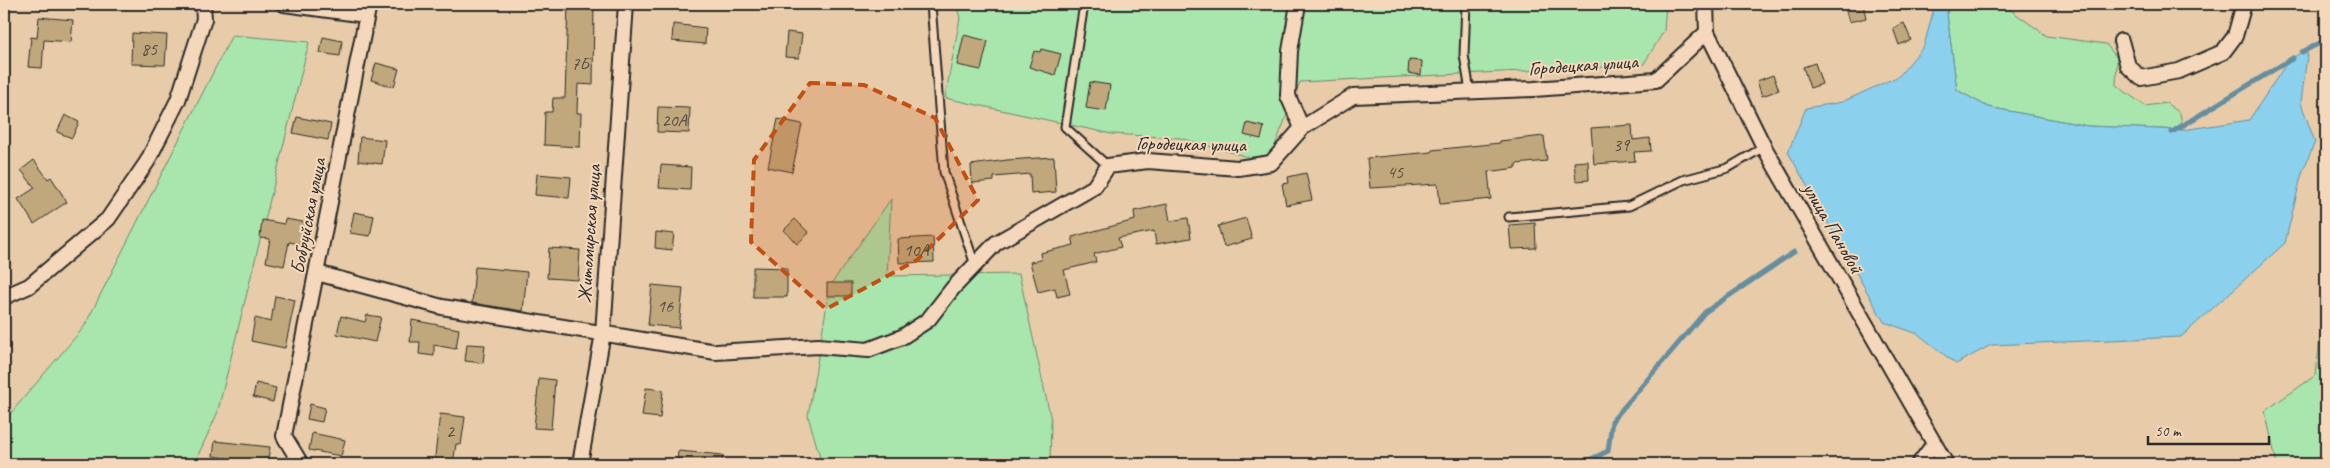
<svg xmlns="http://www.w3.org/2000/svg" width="2330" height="468" font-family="Caveat,sans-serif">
	<rect width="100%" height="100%" fill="#e8cca9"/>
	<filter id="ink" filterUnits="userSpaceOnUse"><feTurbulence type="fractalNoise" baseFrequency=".02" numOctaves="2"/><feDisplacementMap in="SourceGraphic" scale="10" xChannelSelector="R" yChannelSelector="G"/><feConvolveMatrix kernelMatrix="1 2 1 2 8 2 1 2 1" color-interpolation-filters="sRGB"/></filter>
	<g filter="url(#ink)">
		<path fill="#a8e6ad" stroke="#6a886c" d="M956,4H1666L1664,31L1643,65L1300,82L1270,158H1251L1180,138L1112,134L945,98L960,18Z
			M1949,4H2002L2047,36L2106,44L2117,58L2116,85L2145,106L2166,103L2180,113L2183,130L2088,126L1988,107L1957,90L1947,14Z
			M232,35L309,42L217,414L194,464H4V421L84,327Z
			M891,199L887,276L1019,274L1051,420L1050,464H822L808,416L830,286Z
			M2326,283V464H2277L2265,411L2316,375Z"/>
		<path fill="#8bd0ed" stroke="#658e9f" d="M1935,4H1949L1947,14L1957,90L1988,107L2088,126L2183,130L2249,120L2288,61L2308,48L2301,103L2315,142L2302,173L2285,243L2181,337L1991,345L1956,364L1918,334L1884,322L1788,152L1806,108L1842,102L1899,76L1924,46Z"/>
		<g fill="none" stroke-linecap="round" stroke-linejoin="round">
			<path stroke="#658e9f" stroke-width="5" d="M2302,52L2326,40
				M2172,132L2293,58
				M1581,464L1608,451L1612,421L1705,312L1794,252"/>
		</g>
		<path fill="#c0a87b" stroke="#2b2b2b" d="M568,4H594L593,85L578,84L577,113H581L580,147L544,145L545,112H552L553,98H565Z
			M1844,4H1863L1866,18L1849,22Z
			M39,17L73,20L71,42L44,40L42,68L28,67L31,37L37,38Z
			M1904,23L1911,40L1899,45L1893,28Z
			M673,24L706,28L705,44L672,41Z
			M787,32L802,34L799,58L785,57Z
			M132,33L167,35L165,65L131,64Z
			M964,35L988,41L981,70L957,65Z
			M323,37L342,41L340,56L320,53Z
			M1041,49L1061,54L1055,75L1029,67L1034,51L1040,52Z
			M1409,60L1422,61L1421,75L1408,73Z
			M376,63L399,69L394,87L371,80Z
			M1815,63L1822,84L1810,88L1803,67Z
			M1773,75L1779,90L1762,96L1757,81Z
			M1090,82L1110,85L1106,111L1086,108Z
			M658,107L690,108L689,133L657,132Z
			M65,115L79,122L72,138L57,132Z
			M297,117L331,124L328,140L293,133Z
			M778,119L802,124L792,172L768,167Z
			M1247,123L1264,127L1261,139L1244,135Z
			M1632,125L1633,140L1650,138L1651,151L1634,152L1635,161L1594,164L1591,128Z
			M1544,136L1547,161L1516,164V168L1488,172L1491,199L1440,204L1438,184L1370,188L1367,158L1432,152V150L1500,143V141Z
			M360,137L385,140L382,164L358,161Z
			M1054,157L1056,192L1031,194L1030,174L994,177V181L972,183L971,165L1007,160Z
			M34,160L48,179L51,177L67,202L34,224L18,199L35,188L21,170Z
			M1588,161L1589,180L1576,181L1574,162Z
			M661,165L691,167L690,190L659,188Z
			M1306,173L1312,200L1286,205L1282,184L1289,183L1288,177Z
			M537,174L571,177L569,198L535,195Z
			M1167,204L1170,221L1188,218L1191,238L1156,244L1154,231L1118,238L1121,247L1094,254L1096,262L1064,270L1070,294L1057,297L1055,288L1038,292L1030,262L1041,260L1040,253L1074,245L1072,237L1135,220L1134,211Z
			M354,212L374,216L370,236L350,233Z
			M1246,218L1252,239L1224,247L1218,226Z
			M285,219L309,223L305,245L289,242L284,266L266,262L270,239L260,238L262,220L284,224Z
			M795,219L809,233L797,244L784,230Z
			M1535,223L1536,248L1511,249L1509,225Z
			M656,232L674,234L672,250L655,248Z
			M933,237L934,262L899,263L898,239Z
			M549,248L580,250L578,280L547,278Z
			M475,267L527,272L523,311L472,303Z
			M753,267L787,268V297H753Z
			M827,283H851V296H827Z
			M652,285L683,288L679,328L648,325Z
			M275,296L295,300L285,348L251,341L255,318L271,322Z
			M367,315L381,317L375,342L337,334L341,316L365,322Z
			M412,320L459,329L456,349L434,345V356L419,354L420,342H410Z
			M467,344L485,345L483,363L465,361Z
			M539,378L555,380L551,429L534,428Z
			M256,383L276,388L273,402L253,397Z
			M646,388L663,390L660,418L642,416Z
			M310,404L325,408L322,422L307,419Z
			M440,414L465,417L461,445L456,444L453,464H434Z
			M312,433L345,440L341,456L309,450Z
			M215,441L270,447L267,464L213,456Z
			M678,451L723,455L722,464H677Z"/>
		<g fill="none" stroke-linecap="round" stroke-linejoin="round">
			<defs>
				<path id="lane" d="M931,4L944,172L975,265
					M1084,4L1065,127L1108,166
					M1466,4L1464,55L1470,91
					M1509,217L1629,206L1683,180L1728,168L1764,147"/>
				<path id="street" d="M284,4L366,15
					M1298,4L1290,51L1288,96L1302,128
					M1706,4L1707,32L1764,147L1946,464
					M2121,41L2128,66L2141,78L2179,71L2223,52L2235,36L2244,4
					M317,273L442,307L716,352L818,346L868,350L902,337L928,320L953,288L996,243L1094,187L1108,166L1148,161L1238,168L1271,163L1302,128L1353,96L1534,89L1656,80L1707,32
					M4,297L29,286L108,219L147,162L178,100L204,19L203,4
					M301,464L284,436L369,4
					M580,464L603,333L626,4
					M1919,464L1934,444"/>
			</defs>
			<use href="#lane" stroke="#2b2b2b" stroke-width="11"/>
			<use href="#street" stroke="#2b2b2b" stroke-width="18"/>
			<use href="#lane" stroke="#f5d8bb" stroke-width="7"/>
			<use href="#street" stroke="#f5d8bb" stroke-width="14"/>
		</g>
	</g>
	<path fill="#c25012" fill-opacity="0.2" stroke="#c25012" stroke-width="4" stroke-dasharray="10 6" stroke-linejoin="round" d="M810,83L864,85L935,118L978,200L917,260L826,309L751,242L754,160Z"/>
	<g text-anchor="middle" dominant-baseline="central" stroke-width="4" stroke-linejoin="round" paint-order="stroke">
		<g font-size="18" fill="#504a3f">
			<text x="149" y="49">85</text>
			<text x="580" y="64">7Б</text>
			<text x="674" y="120">20А</text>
			<text x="1621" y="145">39</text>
			<text x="1395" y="172">45</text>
			<text x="916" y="250">10А</text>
			<text x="665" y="306">16</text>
			<text x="450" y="431">2</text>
		</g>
		<g font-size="20" fill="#2b2b2b" stroke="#f5d8bb">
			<text transform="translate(1583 65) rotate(-4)">Городецкая улица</text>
			<text transform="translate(1191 144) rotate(1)">Городецкая улица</text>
			<text transform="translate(308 216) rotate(-79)">Бобруйская улица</text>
			<text transform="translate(1833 228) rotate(60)">улица Пановой</text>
			<text transform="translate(589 234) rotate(-86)">Житомирская улица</text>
		</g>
	</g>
	<rect width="2330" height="468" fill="none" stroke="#f5d8bb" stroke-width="20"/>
	<rect x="10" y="10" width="2310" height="448" fill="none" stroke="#2b2b2b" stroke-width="2" filter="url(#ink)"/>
	<path d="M2148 436v8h121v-8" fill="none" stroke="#2b2b2b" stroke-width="2.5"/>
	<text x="2155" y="436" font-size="15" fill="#2b2b2b" stroke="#f5d8bb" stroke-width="4" paint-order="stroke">50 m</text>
</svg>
